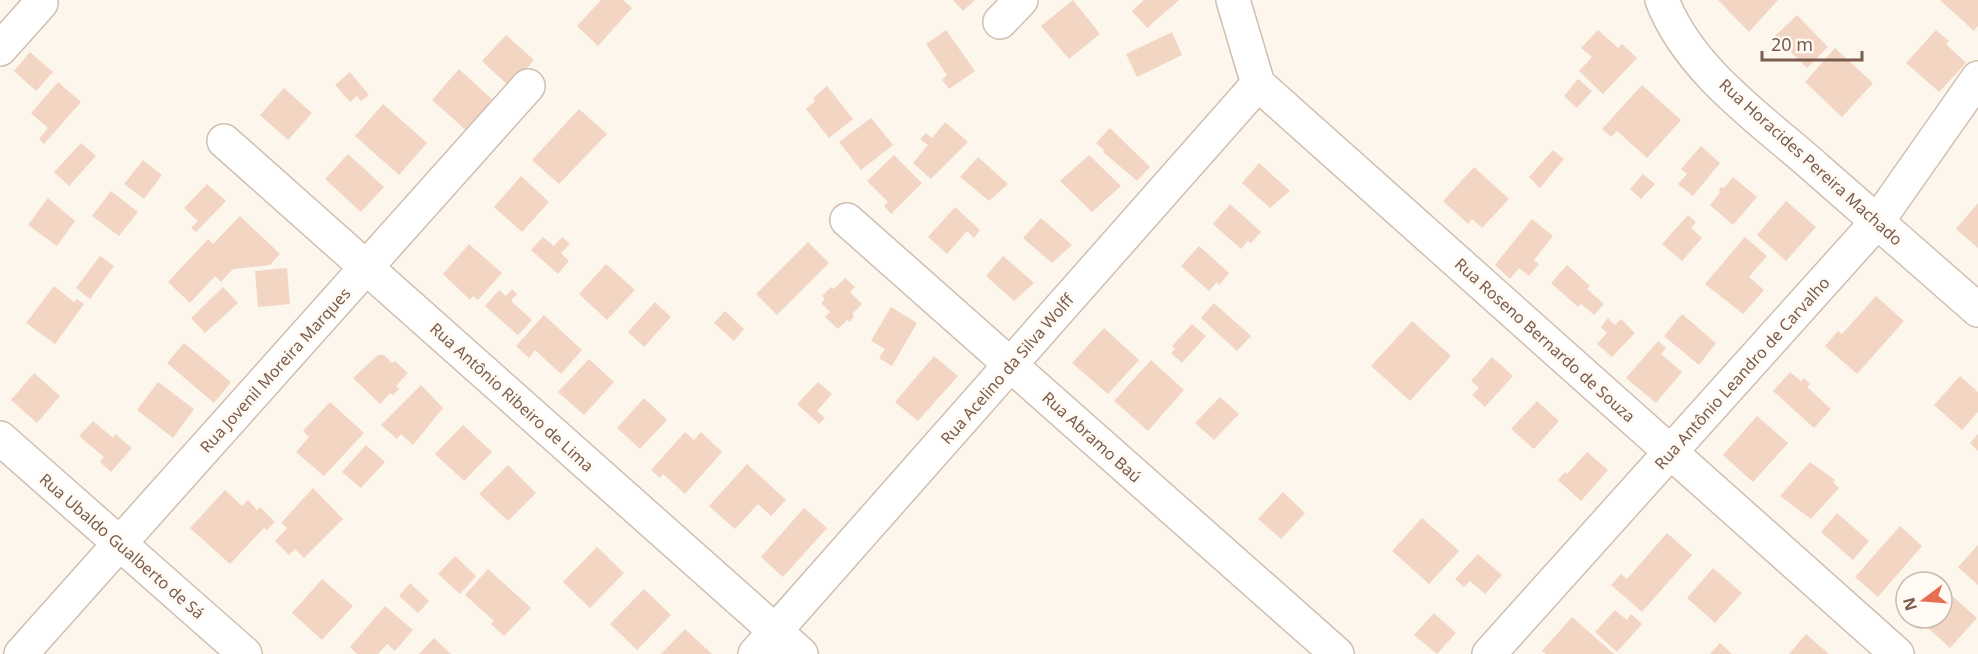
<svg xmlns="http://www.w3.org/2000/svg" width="1978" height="654" font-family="'Noto Sans',sans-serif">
	<rect width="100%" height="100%" fill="#fdf6ec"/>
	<path fill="#f3d5c3" d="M601,0H623L632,8L598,46L577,26Z
		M953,0H975L963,11Z
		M1073,0L1100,34L1069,59L1041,26Z
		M1144,0H1179L1147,28L1132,11Z
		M1718,0H1778L1749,32Z
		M1940,0H1978V26L1974,31Z
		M1797,15L1828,47L1807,68L1775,36Z
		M946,30L975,71L949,89L942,80L947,75L926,44Z
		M1598,30L1618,48L1622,44L1637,58L1603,94L1579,71L1592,57L1581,48Z
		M1936,30L1949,41L1946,44L1966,63L1939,92L1906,63Z
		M1172,32L1182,55L1137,77L1126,54Z
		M506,35L534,60L510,87L482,61Z
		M1835,48L1873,83L1842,117L1805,82Z
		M30,52L53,72L36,91L14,71Z
		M459,69L495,102L468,132L432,100Z
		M350,72L369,95L361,101L357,96L350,102L335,85Z
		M1578,79L1592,91L1577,108L1564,96Z
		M58,82L81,102L44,144L39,139L48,128L31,113Z
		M1642,85L1681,120L1647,158L1617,131L1611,137L1602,129Z
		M827,86L853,119L829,138L806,109L815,101L813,98Z
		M284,88L312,113L288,140L260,115Z
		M383,104L427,143L399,175L355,136Z
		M579,109L607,134L559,184L532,160Z
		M871,118L893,145L861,170L839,142Z
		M945,122L968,142L931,179L913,163L928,145L920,139L926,133L932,138Z
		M1110,128L1150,167L1137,181L1103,152L1104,150L1096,143Z
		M81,143L96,156L69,186L54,172Z
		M1701,146L1720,163L1693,196L1678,184L1687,174L1681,169Z
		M1553,150L1564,159L1540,188L1529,177Z
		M348,154L384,187L361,212L325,179Z
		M894,155L922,183L891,214L884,206L888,202L867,181Z
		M1089,155L1121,186L1092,212L1060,181Z
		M978,157L1008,184L989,201L960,177Z
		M143,160L162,175L144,199L124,184Z
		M1259,163L1290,191L1270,208L1242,183Z
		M1474,167L1509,199L1482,228L1472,219L1468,224L1443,201Z
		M1643,174L1655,184L1641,199L1630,189Z
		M521,176L549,202L522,232L494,207Z
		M1733,177L1757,197L1733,225L1710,205L1719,194L1720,187L1724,188Z
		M207,184L226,201L196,232L191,228L198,221L184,208Z
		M111,191L138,212L119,236L92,216Z
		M48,198L75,221L57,246L28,225Z
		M1786,201L1816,227L1786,261L1757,235Z
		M1978,203V248L1956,229Z
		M1230,204L1261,232L1251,243L1248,241L1241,249L1213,224Z
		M955,207L980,230L974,238L967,231L947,254L928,237Z
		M1688,215L1696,222L1691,228L1702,238L1682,261L1662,244Z
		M240,216L280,254L270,265L233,269L221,282L215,276L190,303L168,282L208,239L213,244Z
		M1041,218L1072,245L1052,263L1023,238Z
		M1532,219L1553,236L1534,260L1539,264L1529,276L1519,268L1510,279L1495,265Z
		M543,237L554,246L562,237L570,244L561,253L569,261L558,274L531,250Z
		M1745,237L1767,256L1749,277L1764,290L1743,314L1705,284Z
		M808,242L829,263L777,315L756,294Z
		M469,244L502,273L478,300L473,296L470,300L443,274Z
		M1199,246L1229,273L1219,285L1217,282L1209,291L1181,266Z
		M100,256L114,266L90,299L76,288Z
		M1003,256L1034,283L1014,301L986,276Z
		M606,264L635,290L607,320L579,294Z
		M1567,265L1590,286L1587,289L1604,304L1594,315L1581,304L1578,307L1551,283Z
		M287,268L290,304L258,307L255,271Z
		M845,278L855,287L850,292L862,304L852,314L854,316L850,322L847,320L838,329L825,317L830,312L821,303L825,299L822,296L831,287L834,289Z
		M54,286L74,302L77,299L84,304L55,344L26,323Z
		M223,287L238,303L205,333L191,318Z
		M512,289L517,294L511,301L532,320L518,335L485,306L499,290L506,296Z
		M1876,296L1904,321L1857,374L1825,346L1838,331L1842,334Z
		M655,302L671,317L644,347L628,332Z
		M1214,303L1251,336L1237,351L1201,318Z
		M891,307L917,323L892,366L879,358L885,349L871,341Z
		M725,311L744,329L734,341L714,323Z
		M1682,314L1716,343L1699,365L1664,336Z
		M544,315L582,350L561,374L535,350L529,358L516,346Z
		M1608,318L1615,325L1621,319L1635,333L1612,357L1597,344L1607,333L1601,327Z
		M1412,321L1451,356L1410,401L1371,366Z
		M1192,324L1206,336L1182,363L1171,353L1175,349L1172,346Z
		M1104,328L1139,360L1108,394L1072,363Z
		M1658,341L1666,348L1661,354L1682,372L1656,403L1626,378Z
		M184,343L231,382L214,403L167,363Z
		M378,355H384L392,363L395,361L408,373L396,386L399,389L393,395L390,393L380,404L353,378Z
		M934,356L958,376L918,421L895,402Z
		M1492,357L1513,376L1485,407L1472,395L1479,388L1471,381Z
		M589,359L614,382L584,415L558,392Z
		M1151,360L1184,390L1148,431L1114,401Z
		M1790,372L1801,381L1804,378L1810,384L1807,387L1831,409L1814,428L1773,391Z
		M34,373L60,396L37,423L11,400Z
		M1960,376L1978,392V412L1962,430L1934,405Z
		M158,382L194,409L173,438L137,410Z
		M818,382L832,394L817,411L825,418L819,424L797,404Z
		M421,385L443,408L413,445L401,434L397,439L381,425Z
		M1220,397L1239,414L1214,440L1195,423Z
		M644,398L667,420L640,449L617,428Z
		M1537,401L1559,421L1534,449L1511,429Z
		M330,402L364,433L324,476L296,452L309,437L303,431Z
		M1757,416L1788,443L1753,482L1723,455Z
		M93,421L113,438L115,434L132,448L111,472L100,462L104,457L79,436Z
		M463,425L492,452L464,481L435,454Z
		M685,432L694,440L701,432L722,452L685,494L663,474L660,478L651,470Z
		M1978,434V451L1970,443Z
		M366,445L385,462L361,488L342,472Z
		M1587,452L1608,470L1581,501L1558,480L1565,472L1567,474Z
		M1810,462L1835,480L1833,482L1839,488L1811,519L1780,496Z
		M747,464L786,500L771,516L758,504L735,529L709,506Z
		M508,465L536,493L508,521L479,494Z
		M313,488L343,519L304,558L295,549L289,555L275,541L287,528L281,523Z
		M225,490L242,506L248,500L257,510L260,507L275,522L267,530L264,528L230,564L190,528Z
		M1283,492L1305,513L1281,539L1258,519Z
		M804,508L827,528L783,577L761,557Z
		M1837,513L1869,541L1853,560L1821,532Z
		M1422,518L1459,551L1429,584L1392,551Z
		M1900,526L1922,546L1878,597L1855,577Z
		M1667,533L1692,555L1642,612L1611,585L1621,574L1627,579Z
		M1978,545V585L1958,567Z
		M597,547L624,573L590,608L563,582Z
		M1478,554L1502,575L1485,594L1470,581L1464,587L1455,579Z
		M455,556L476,576L460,594L438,574Z
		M1713,568L1742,593L1715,623L1687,598Z
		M488,569L531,608L504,636L491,624L494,621L465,595Z
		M322,579L353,606L322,640L292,613Z
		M410,583L429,601L418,613L399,596Z
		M1942,587L1977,618L1950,648L1917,618H1942Z
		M644,589L671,615L637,650L610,624Z
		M385,606L413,630L395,651L387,644L378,654H357L350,647Z
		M1615,610L1627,620L1631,614L1642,624L1617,652L1595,632Z
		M1434,613L1456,633L1437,654L1414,635Z
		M1572,617L1614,654H1546L1542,651Z
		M685,629L712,654H661Z
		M1806,634L1829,654H1789Z
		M434,638L451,654H419Z
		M1720,643L1732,654H1710Z"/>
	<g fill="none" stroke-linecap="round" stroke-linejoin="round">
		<defs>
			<path id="minor" d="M1233,0L1258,84L1897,654
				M1662,0C1689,71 1762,120 1817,169C1871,216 1924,263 1978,310
				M1000,22L1021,0
				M0,49L41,3
				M224,141L801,654
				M847,220L1337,654
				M0,438L245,654
				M21,654L528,86
				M755,654L1258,84
				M1489,654L1877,222L1978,78"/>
		</defs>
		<use href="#minor" stroke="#d1beb0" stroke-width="36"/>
		<use href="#minor" stroke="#fff" stroke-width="33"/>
	</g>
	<g text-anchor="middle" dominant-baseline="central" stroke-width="6" stroke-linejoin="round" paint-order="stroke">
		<g font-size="16" fill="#7a5c4d" stroke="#fffaf3">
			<text transform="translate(1811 162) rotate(42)">Rua Horacides Pereira Machado</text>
			<text transform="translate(1545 340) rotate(42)">Rua Roseno Bernardo de Souza</text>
			<text transform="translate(1007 369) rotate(-49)">Rua Acelino da Silva Wolff</text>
			<text transform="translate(275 370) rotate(-48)">Rua Jovenil Moreira Marques</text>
			<text transform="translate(1742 373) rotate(-48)">Rua Antônio Leandro de Carvalho</text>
			<text transform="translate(512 397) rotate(42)">Rua Antônio Ribeiro de Lima</text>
			<text transform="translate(1092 437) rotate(42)">Rua Abramo Baú</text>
			<text transform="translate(122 546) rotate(41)">Rua Ubaldo Gualberto de Sá</text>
		</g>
	</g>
	<g transform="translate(1924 600) rotate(254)"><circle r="28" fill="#fffaf3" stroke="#cabbb1" stroke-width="1.5"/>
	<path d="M0-4.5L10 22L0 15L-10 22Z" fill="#e76f51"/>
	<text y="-9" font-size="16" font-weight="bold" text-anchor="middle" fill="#7a5c4d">N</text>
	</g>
	<path d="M1762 51v9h100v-9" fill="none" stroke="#7a5c4d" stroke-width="3"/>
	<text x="1771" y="51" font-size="18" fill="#7a5c4d" stroke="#fffaf3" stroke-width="4.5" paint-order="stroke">20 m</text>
</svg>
